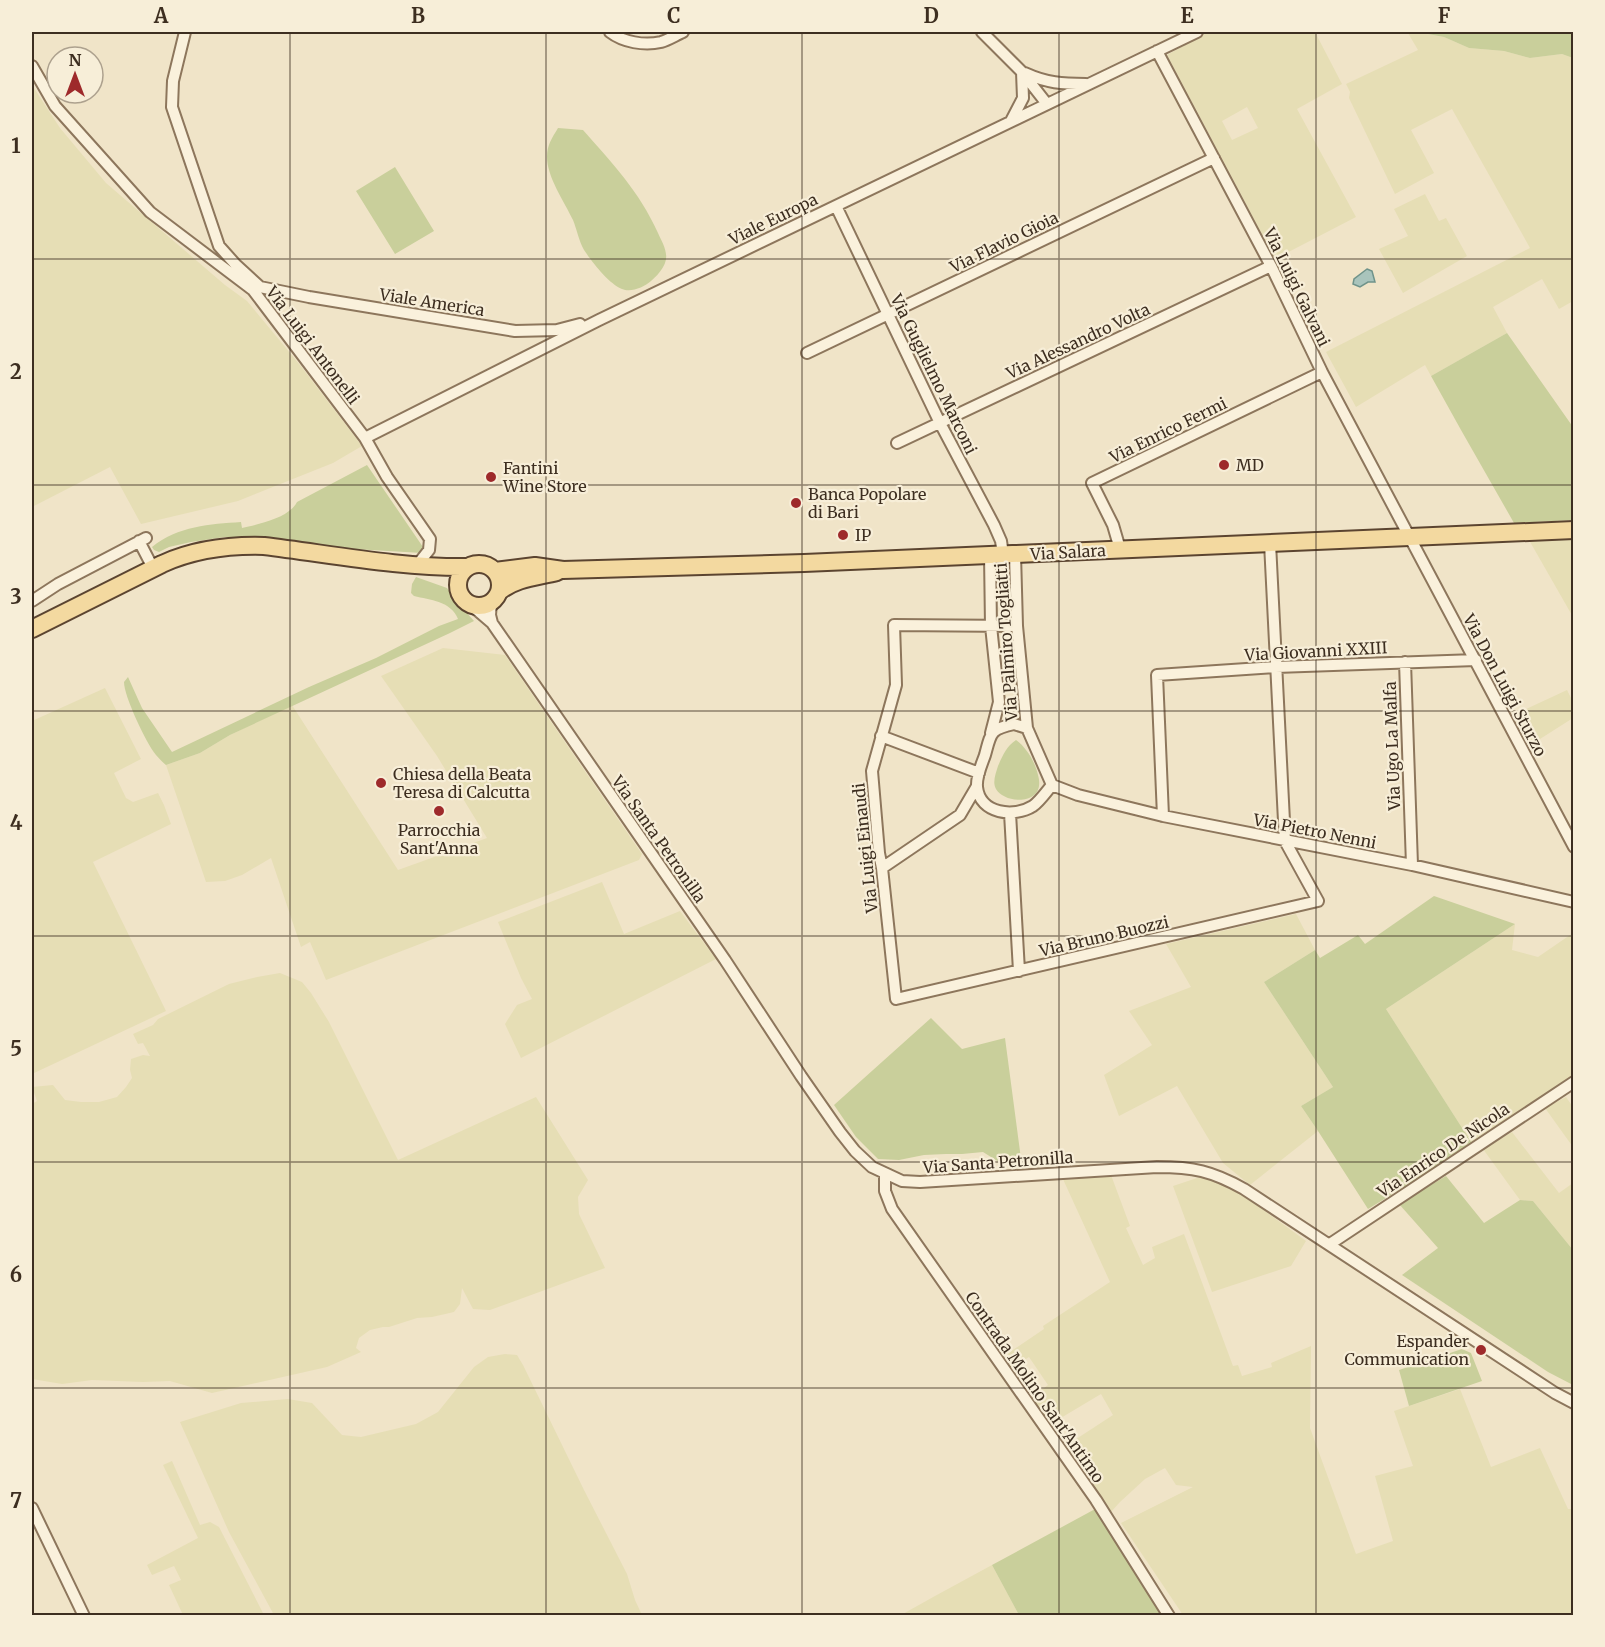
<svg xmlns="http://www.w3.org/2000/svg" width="1605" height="1647" font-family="Merriweather,serif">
	<rect width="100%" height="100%" fill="#f0e4c8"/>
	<path fill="#e6deb5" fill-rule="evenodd" d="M1208,32H1315L1342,84L1297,109L1356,217L1275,259L1167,55ZM1247,107L1258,128L1232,140L1222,121Z
		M1416,32L1444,37L1469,48L1504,51L1530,58L1562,54L1573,58V301L1559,309L1542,279L1493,307L1507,333L1431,376L1425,365L1356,407L1326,352L1530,248L1452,109L1411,130L1434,173L1395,194L1349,98L1350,92L1346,84L1418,50L1408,33Z
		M32,85L60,128L106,183L225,285L247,301L300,365L362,446L333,463L238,501L141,524L110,467L32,507Z
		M1425,194L1439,221L1446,218L1467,256L1403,293L1379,249L1408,236L1394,209Z
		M1573,538V617L1529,540Z
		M443,648L505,655L642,854L639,860L326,980L310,942L301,947L271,858L242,875L225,881L206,882L166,765L200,753L230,735L292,705L398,870L487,838L437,756L381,676Z
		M105,688L141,759L114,773L126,798L133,802L158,793L164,805L171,824L93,862L166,1011L32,1074V721Z
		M1567,690L1573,702V718L1529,746L1513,715Z
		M602,882L624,934L680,911L716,959L521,1058L505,1024L517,1005L532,999L521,978L498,922Z
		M1296,914L1315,950L1264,982L1333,1087L1301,1106L1318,1131L1250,1185L1223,1163L1177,1086L1119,1116L1104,1075L1152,1045L1129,1011L1191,987L1166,944Z
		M1515,924L1512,950L1538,957L1573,933V1079L1473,1145L1386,1009Z
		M280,973L302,982L311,993L329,1022L398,1160L536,1097L588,1180L578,1197L579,1214L605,1268L490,1310L473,1309L462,1288L460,1304L454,1312L432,1317L417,1318L389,1327H383L370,1330L359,1338L356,1348L361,1352L327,1367L212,1393L170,1381L143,1382L92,1380L62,1384L32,1379V1104L37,1101L32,1087L53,1085L65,1100L81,1102H99L117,1097L126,1087L132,1078L130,1070L131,1059L143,1055L150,1056L143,1043L138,1044L133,1034L153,1025L158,1019L229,984L257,977Z
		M1566,1097L1573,1107V1147L1545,1108Z
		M1512,1132L1559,1193L1573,1183V1250L1533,1201L1520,1200L1483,1149Z
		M1111,1175L1130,1226L1126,1228L1143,1265L1155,1258L1152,1247L1184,1234L1233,1366L1238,1365L1242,1376L1272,1367L1271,1363L1311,1346L1310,1428L1356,1554L1393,1541L1375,1476L1413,1466L1394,1411L1460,1389L1491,1467L1540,1448L1568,1509H1573V1615H1183L1121,1523L1193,1487L1176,1485L1165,1468L1145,1479L1120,1502L1110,1513L1064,1447L1113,1415L1101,1394L1049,1425L1031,1398L1048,1385L1029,1357L1011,1368L1004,1356L1044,1329L1043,1326L1110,1282L1062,1177Z
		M1203,1176L1240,1193L1306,1241L1291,1266L1212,1292L1173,1186Z
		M505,1354L517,1355L523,1365L584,1490L627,1574L635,1600L642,1615H274L229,1532L180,1422L241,1403L288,1399L312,1403L342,1435L361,1437L416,1424L438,1412L474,1367L488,1357Z
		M172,1461L200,1525L210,1522L219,1527L264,1615H183L169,1585L181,1580L174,1566L152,1575L147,1565L198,1538L163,1465Z
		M992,1565L1019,1615H901L935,1596Z"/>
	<path fill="#c9cf9b" d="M1403,32H1573V58L1562,54L1530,58L1504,51L1469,48L1444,37L1417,32L1408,33Z
		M558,128L583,130C613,164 639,191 658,233C662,242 669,253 665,263C663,269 656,277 651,281C644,287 631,293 622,289C609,284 592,262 584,250C579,241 577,230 573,220C564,201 547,177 547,157C547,145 552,138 558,128Z
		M395,167L434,231L395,254L356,191Z
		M1507,333L1573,427V520L1514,523L1461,430L1431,376Z
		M367,465L423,547L422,553L354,549L225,537L191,542L169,547L159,552L154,550L152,547C178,526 210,524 241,522L242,528C259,524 289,518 297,502Z
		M416,577L447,588L457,602L474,621L450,633L230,735L200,753L166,765C162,762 159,758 156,755C146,743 124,696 124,682L128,677L142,708L172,752L309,687L376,658L439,626L458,619C451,601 430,600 414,596L411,593L412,584Z
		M1016,740C1027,748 1035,762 1038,775C1047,807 1004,804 996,789C992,782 996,773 998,766C1003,755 1006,747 1016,740Z
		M1434,896L1515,924L1386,1009L1473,1145L1368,1209L1318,1131L1301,1106L1333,1087L1264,982L1315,950L1320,958L1358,935L1365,944Z
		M931,1018L962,1049L1005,1038L1021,1159L999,1162L983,1152L962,1154H946L924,1155L899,1160L878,1159L856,1137L834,1105Z
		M1446,1176L1484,1223L1520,1200L1533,1201L1573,1250V1385L1548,1372L1402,1275L1438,1248L1399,1204Z
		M1462,1349L1471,1353L1482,1381L1409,1406L1399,1370Z
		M1097,1508L1167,1615H1019L992,1565Z"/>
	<path fill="#a9c4bc" stroke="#6f938a" stroke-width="1.5" d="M1367,269L1372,271L1375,282H1368L1360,287L1353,284L1354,279Z"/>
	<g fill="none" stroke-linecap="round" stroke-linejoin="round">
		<defs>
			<path id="minor" d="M185,32L173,81L172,107L219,246L236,265L260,287
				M610,32C623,42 644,46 661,42C668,40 676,35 683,32
				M982,32L1022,72L1047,104
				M1157,51L1271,266L1322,372L1574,847
				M32,66L55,106L150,212L253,290L365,438L387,477L430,539L429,550L418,564
				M1025,73C1047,83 1062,84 1086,84
				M1011,121L1023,98L1022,72
				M836,206L940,423L994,525L1001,541L1003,554
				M253,290L260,287L309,297L515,331L557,330L580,324
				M807,353L1214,158
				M365,438L599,320L1197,32
				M897,443L1271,266
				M139,541L153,568
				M1120,549L1113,525L1092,483L1322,372
				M1015,554L1017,626L1027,728
				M990,555L991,626L999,702L991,733
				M32,601L58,584L146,538
				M491,603L490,615L492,623
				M471,605L492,623L725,960L801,1076L840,1132L855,1151L872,1167L902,1181L920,1182L1157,1167C1193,1167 1212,1171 1244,1189L1555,1393L1574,1403
				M1017,626L894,625L896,685L872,771L879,853L882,868L896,999L1318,901L1285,841L1270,543
				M1405,662L1412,865
				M1014,724L1027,728L1052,785C1046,792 1040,801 1033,806C1014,818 980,814 977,787C976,776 982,764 985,755C991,733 990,729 1014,724Z
				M881,736L979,773
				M1052,785L1078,795L1163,816L1412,865L1574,902
				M1010,813L1019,971
				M1163,816L1157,675L1276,667L1476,660
				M882,868L960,815L977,786
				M885,1174V1191L892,1209L1096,1500L1169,1616
				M1330,1244L1574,1082
				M32,1508L84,1616"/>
			<path id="primary" d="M458 585a21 21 0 1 1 42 0a21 21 0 1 1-42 0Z
				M495,571L535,566L563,570L804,563L1574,530
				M500,591C516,578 537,577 557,572
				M32,629L162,564C195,549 228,545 264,546C330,554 402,568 468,567"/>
		</defs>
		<use href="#minor" stroke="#8d765c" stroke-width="14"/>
		<use href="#primary" stroke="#5b4430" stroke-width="20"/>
		<use href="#minor" stroke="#faf1dc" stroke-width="10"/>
		<use href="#primary" stroke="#f3d9a0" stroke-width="16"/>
	</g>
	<path fill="none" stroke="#3d2e20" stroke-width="1.5" stroke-opacity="0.55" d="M290,32V1616M546,32V1616M802,32V1616M1059,32V1616M1316,32V1616M32,259H1574M32,485H1574M32,711H1574M32,936H1574M32,1162H1574M32,1388H1574"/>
	<g fill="#9e2a2b" stroke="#f7eed8" stroke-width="2">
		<circle cx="1224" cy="465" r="6"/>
		<circle cx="491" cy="477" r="6"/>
		<circle cx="796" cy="503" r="6"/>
		<circle cx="843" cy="535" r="6"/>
		<circle cx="381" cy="783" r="6"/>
		<circle cx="439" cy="811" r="6"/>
		<circle cx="1481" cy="1350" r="6"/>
	</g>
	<g text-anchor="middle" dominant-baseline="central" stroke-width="4.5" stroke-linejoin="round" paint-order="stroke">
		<g font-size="16" fill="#3d2e20" stroke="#f7eed8">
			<text transform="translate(773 219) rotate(-26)">Viale Europa</text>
			<text transform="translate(1004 242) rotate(-26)">Via Flavio Gioia</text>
			<text transform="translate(1297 287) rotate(64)">Via Luigi Galvani</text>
			<text transform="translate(432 302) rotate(9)">Viale America</text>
			<text transform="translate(1078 341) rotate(-25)">Via Alessandro Volta</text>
			<text transform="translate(313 345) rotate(53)">Via Luigi Antonelli</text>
			<text transform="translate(934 374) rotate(64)">Via Guglielmo Marconi</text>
			<text transform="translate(1168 430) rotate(-26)">Via Enrico Fermi</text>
			<text transform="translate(1068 552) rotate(-3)">Via Salara</text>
			<text transform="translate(1006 642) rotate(-94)">Via Palmiro Togliatti</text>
			<text transform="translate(1316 651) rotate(-3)">Via Giovanni XXIII</text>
			<text transform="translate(1505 685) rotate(62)">Via Don Luigi Sturzo</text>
			<text transform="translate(1392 746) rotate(-92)">Via Ugo La Malfa</text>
			<text transform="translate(1315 831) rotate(11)">Via Pietro Nenni</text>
			<text transform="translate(659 839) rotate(55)">Via Santa Petronilla</text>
			<text transform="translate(865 848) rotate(-96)">Via Luigi Einaudi</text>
			<text transform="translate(1104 936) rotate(-13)">Via Bruno Buozzi</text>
			<text transform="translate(1443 1150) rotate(-34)">Via Enrico De Nicola</text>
			<text transform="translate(998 1162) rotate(-4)">Via Santa Petronilla</text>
			<text transform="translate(1035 1387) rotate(55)">Contrada Molino Sant'Antimo</text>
		</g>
		<g font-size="16" fill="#3d2e20" stroke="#f7eed8" text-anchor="start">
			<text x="1236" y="465">MD</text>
			<text x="503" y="468">Fantini<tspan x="503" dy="18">Wine Store</tspan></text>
			<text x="808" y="494">Banca Popolare<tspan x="808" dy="18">di Bari</tspan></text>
			<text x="855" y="535">IP</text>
			<text x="393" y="774">Chiesa della Beata<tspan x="393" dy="18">Teresa di Calcutta</tspan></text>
			<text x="439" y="830" text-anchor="middle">Parrocchia<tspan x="439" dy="18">Sant'Anna</tspan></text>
			<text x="1469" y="1341" text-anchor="end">Espander<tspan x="1469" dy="18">Communication</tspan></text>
		</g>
	</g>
	<rect width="1605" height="1647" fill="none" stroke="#f7eed8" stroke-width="66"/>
	<g transform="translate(75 75)"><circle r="28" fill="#f7eed8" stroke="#ada18e" stroke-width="1.5"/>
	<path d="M0-4.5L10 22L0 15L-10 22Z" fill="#9e2a2b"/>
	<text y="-9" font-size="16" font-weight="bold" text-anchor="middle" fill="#3d2e20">N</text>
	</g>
	<rect x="33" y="33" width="1539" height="1581" fill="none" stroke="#3d2e20" stroke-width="2"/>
	<g font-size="20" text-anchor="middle" font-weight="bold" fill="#3d2e20">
		<text x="161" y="23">A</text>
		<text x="418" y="23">B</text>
		<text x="674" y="23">C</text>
		<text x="931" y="23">D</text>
		<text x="1187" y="23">E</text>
		<text x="1444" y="23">F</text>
		<text x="16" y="153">1</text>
		<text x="16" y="379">2</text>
		<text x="16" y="604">3</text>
		<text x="16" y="830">4</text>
		<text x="16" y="1056">5</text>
		<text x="16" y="1282">6</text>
		<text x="16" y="1508">7</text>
	</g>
</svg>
